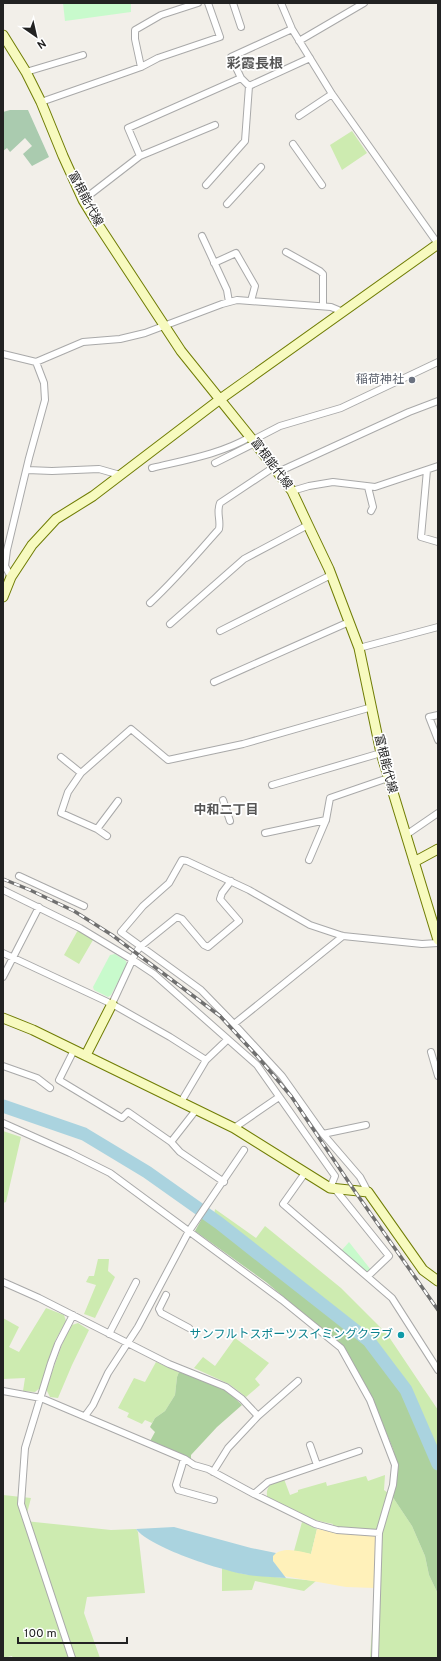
<svg xmlns="http://www.w3.org/2000/svg" width="441" height="1661" font-family="Overpass,'Noto Sans JP',sans-serif">
	<rect width="100%" height="100%" fill="#f2efe9"/>
	<path fill="#cdebb0" d="M352,131L367,153L342,170L330,145Z
		M78,930L93,940L79,964L64,955Z
		M3,1131L21,1137L6,1202L3,1203Z
		M215,1209L256,1238L265,1226L341,1288L387,1334L438,1410V1469L404,1391L367,1342L213,1222Z
		M98,1259H109L108,1271L115,1277L95,1318L84,1314L96,1285L86,1282L89,1276H94Z
		M46,1308L64,1315L66,1321L56,1339L51,1353L41,1387L35,1392L23,1391L25,1378L3,1379V1318L19,1327L9,1347L19,1352Z
		M78,1323L89,1330L72,1365L58,1398L50,1397L46,1389L63,1342L72,1325Z
		M235,1338L269,1363L255,1379L260,1385L246,1397L229,1384L194,1368L203,1357L215,1366Z
		M156,1362L179,1372L177,1377L175,1395L165,1411L155,1418L152,1423L145,1420L142,1424L127,1417L129,1413L118,1408L134,1378L145,1382Z
		M385,1475L384,1490L392,1496L412,1526L425,1556L429,1575L438,1594V1658H370L375,1588L334,1532L333,1524L314,1520L267,1497C266,1483 273,1484 284,1479L290,1495L298,1492V1490L326,1482L327,1486L366,1476L368,1481Z
		M3,1495L31,1498L25,1521L111,1530L136,1529L138,1532L145,1593L87,1597L84,1613L100,1658H13L12,1656L3,1658Z
		M302,1522L317,1529L311,1554L294,1551Z
		M222,1568L243,1574L316,1581L304,1591L255,1581L252,1590L222,1591Z"/>
	<path fill="#add19e" d="M204,1215L367,1342L404,1391L438,1470V1594L429,1575L425,1556L412,1526L392,1496L398,1469L393,1449L371,1396L341,1345L266,1282L195,1231Z
		M179,1372L207,1382L226,1390L242,1405L217,1427L191,1455V1460L149,1443L155,1432L150,1427L155,1418L165,1411L175,1395L177,1377Z"/>
	<path fill="#fff1ba" d="M317,1529L334,1532L376,1535L375,1588L346,1587L284,1576L273,1561L272,1556C284,1546 297,1551 311,1554Z"/>
	<path fill="#aacbaf" d="M10,110H28L49,157L32,166L23,154L32,146L25,138L10,152L7,148L3,151V112Z"/>
	<path fill="#c8facc" d="M63,3H131V12L65,21Z
		M115,954L126,961L127,965L111,995L108,997L94,990L93,987L110,955Z
		M349,1242L371,1270L366,1273L341,1251Z"/>
	<path fill="#aad3df" d="M174,1527L251,1548L276,1553L273,1556V1561L286,1578C272,1577 257,1577 243,1574C218,1569 151,1548 136,1529Z"/>
	<g fill="none" stroke-linecap="round" stroke-linejoin="round">
		<path stroke="#aad3df" stroke-width="13" d="M3,1106L84,1134L147,1172L219,1223L369,1341L406,1390L438,1464"/>
		<defs>
			<path id="street" d="M233,3L241,27
				M281,3L292,29L332,94L438,244
				M292,29L231,57L241,78L249,86L310,58
				M299,41L364,3
				M141,67L135,39V30L161,15L198,3
				M26,72L83,55
				M41,102L127,72L141,67L158,58L220,37L208,3
				M299,116L332,94
				M293,144L322,185
				M140,156L215,125
				M206,185L245,141L249,86
				M83,200L140,156L128,128L241,78
				M227,204L261,167
				M202,236L227,290L229,302
				M286,252L320,271L323,274V306
				M214,263L236,253L255,286L251,301
				M3,354L36,362L83,342L120,339L145,333L222,304L237,300L331,307L343,312
				M253,440L280,426L341,408L438,362
				M215,463L255,443
				M152,468C185,460 221,454 250,437
				M27,470L52,471L99,469L120,475
				M427,470L421,537L438,542
				M278,472L409,412L438,401
				M368,487L373,507L371,511
				M292,491L309,486L333,482L375,487L438,466
				M11,577L5,566L7,550L29,458L45,400L44,383L36,362
				M150,603C175,580 197,554 219,529C221,520 216,512 220,503L274,467
				M170,624L244,559L308,525
				M220,631L331,575
				M359,648L438,627
				M214,682L349,622
				M438,715L429,717L438,740
				M61,757L81,773
				M272,785L381,753
				M223,800L230,821
				M97,829L118,801
				M265,833L326,820
				M406,835L438,813
				M107,836L97,829L61,813L68,792L81,773L131,729L168,760L243,744L372,707
				M309,860L326,820L330,798L388,778
				M19,876L84,906
				M3,890L80,928L133,960L154,974L257,1065L335,1176L330,1188
				M343,936L234,1024L201,990L121,932L143,906L169,883L182,860L187,861L249,890L310,925L343,936L422,944L438,943
				M3,953L112,1004L170,1037L206,1060
				M3,977L39,907
				M112,1004L136,952L141,946L177,917L182,919L204,945L208,947L239,921L220,899L222,893L231,881
				M234,1024L282,1076L323,1134L360,1177L368,1192
				M74,1050L59,1080L122,1118L128,1112L171,1142
				M431,1052L438,1076
				M3,1066L37,1078L50,1088
				M181,1102L206,1060L227,1040
				M196,1110L171,1142L180,1152L224,1182
				M3,1123L70,1153L110,1173L282,1300L341,1348L370,1400L395,1465L393,1485L379,1533L375,1658
				M234,1128L279,1097
				M323,1134L366,1125
				M305,1173L283,1204L392,1298L438,1370
				M335,1189L389,1256L368,1276
				M3,1282L39,1298L169,1364L226,1387L242,1399L258,1416
				M166,1295L159,1309L161,1313L189,1328
				M109,1334L136,1282
				M3,1391L41,1398L185,1459L194,1465L208,1469L254,1494L315,1524L337,1530L379,1533
				M85,1416L93,1405L108,1373L138,1327L189,1231L244,1150
				M310,1445L317,1465
				M184,1459L176,1485L178,1490L214,1500
				M213,1472L228,1448L258,1416L298,1381
				M254,1494L268,1482L359,1451
				M72,1658L21,1504L25,1448L51,1363L58,1344L73,1315"/>
			<path id="secondary" d="M3,35L26,72L41,102L63,156L83,200L99,226L181,351L255,443L292,491L308,525L329,569L359,648L381,753L438,940
				M3,597L11,577L32,545L56,519L93,496L219,400L438,244
				M414,862L438,849
				M3,1018L33,1030L234,1128L330,1188L368,1192L423,1270L438,1281
				M86,1055L112,1004"/>
		</defs>
		<use href="#street" stroke="#a9a9a9" stroke-width="8"/>
		<use href="#secondary" stroke="#707d05" stroke-width="11"/>
		<use href="#street" stroke="#fff" stroke-width="6"/>
		<use href="#secondary" stroke="#f7fabf" stroke-width="9"/>
		<defs>
			<path id="rail" d="M3,879L30,890L74,911L112,935L220,1016L257,1056L291,1096L354,1190L438,1310"/>
		</defs>
		<use href="#rail" stroke="#707070" stroke-width="3.5"/>
		<use href="#rail" stroke="#fff" stroke-width="2" stroke-dasharray="6" stroke-linecap="butt"/>
	</g>
	<circle fill="#6b7280" stroke="#fff" stroke-width="1.5" cx="412" cy="380" r="4"/>
	<circle fill="#0f9aa8" stroke="#fff" stroke-width="1.5" cx="401" cy="1335" r="4"/>
	<g text-anchor="middle" dominant-baseline="central" stroke-width="3.5" stroke-linejoin="round" paint-order="stroke">
		<g font-size="12" fill="#222" stroke="#fff">
			<text transform="translate(85 199) rotate(62)">富根能代線</text>
			<text transform="translate(271 464) rotate(53)">富根能代線</text>
			<text transform="translate(385 764) rotate(76)">富根能代線</text>
		</g>
		<g font-size="12" fill="#5b616d" stroke="#fff" text-anchor="end">
			<text x="404" y="380">稲荷神社</text>
		</g>
		<g font-size="12" fill="#0d838f" stroke="#fff" text-anchor="end">
			<text x="393" y="1335">サンフルトスポーツスイミングクラブ</text>
		</g>
		<g font-size="13" font-weight="bold" fill="#555" stroke="#fff">
			<text x="226" y="811">中和二丁目</text>
		</g>
		<g font-size="14" font-weight="bold" fill="#555" stroke="#fff">
			<text x="255" y="64">彩霞長根</text>
		</g>
	</g>
	<rect width="441" height="1661" fill="none" stroke="#222222" stroke-width="8"/>
	<g transform="translate(36 36) rotate(146)" stroke="#ffffff" stroke-width="3" paint-order="stroke">
	<path d="M0-3L7 15L0 10L-7 15Z" fill="#222222"/>
	<text y="-6" font-size="11" font-weight="bold" text-anchor="middle" fill="#222222">N</text>
	</g>
	<path d="M18 1637v6h109v-6" fill="none" stroke="#222222" stroke-width="2"/>
	<text x="24" y="1637" font-size="12" fill="#222222" stroke="#ffffff" stroke-width="3" paint-order="stroke">100 m</text>
</svg>
